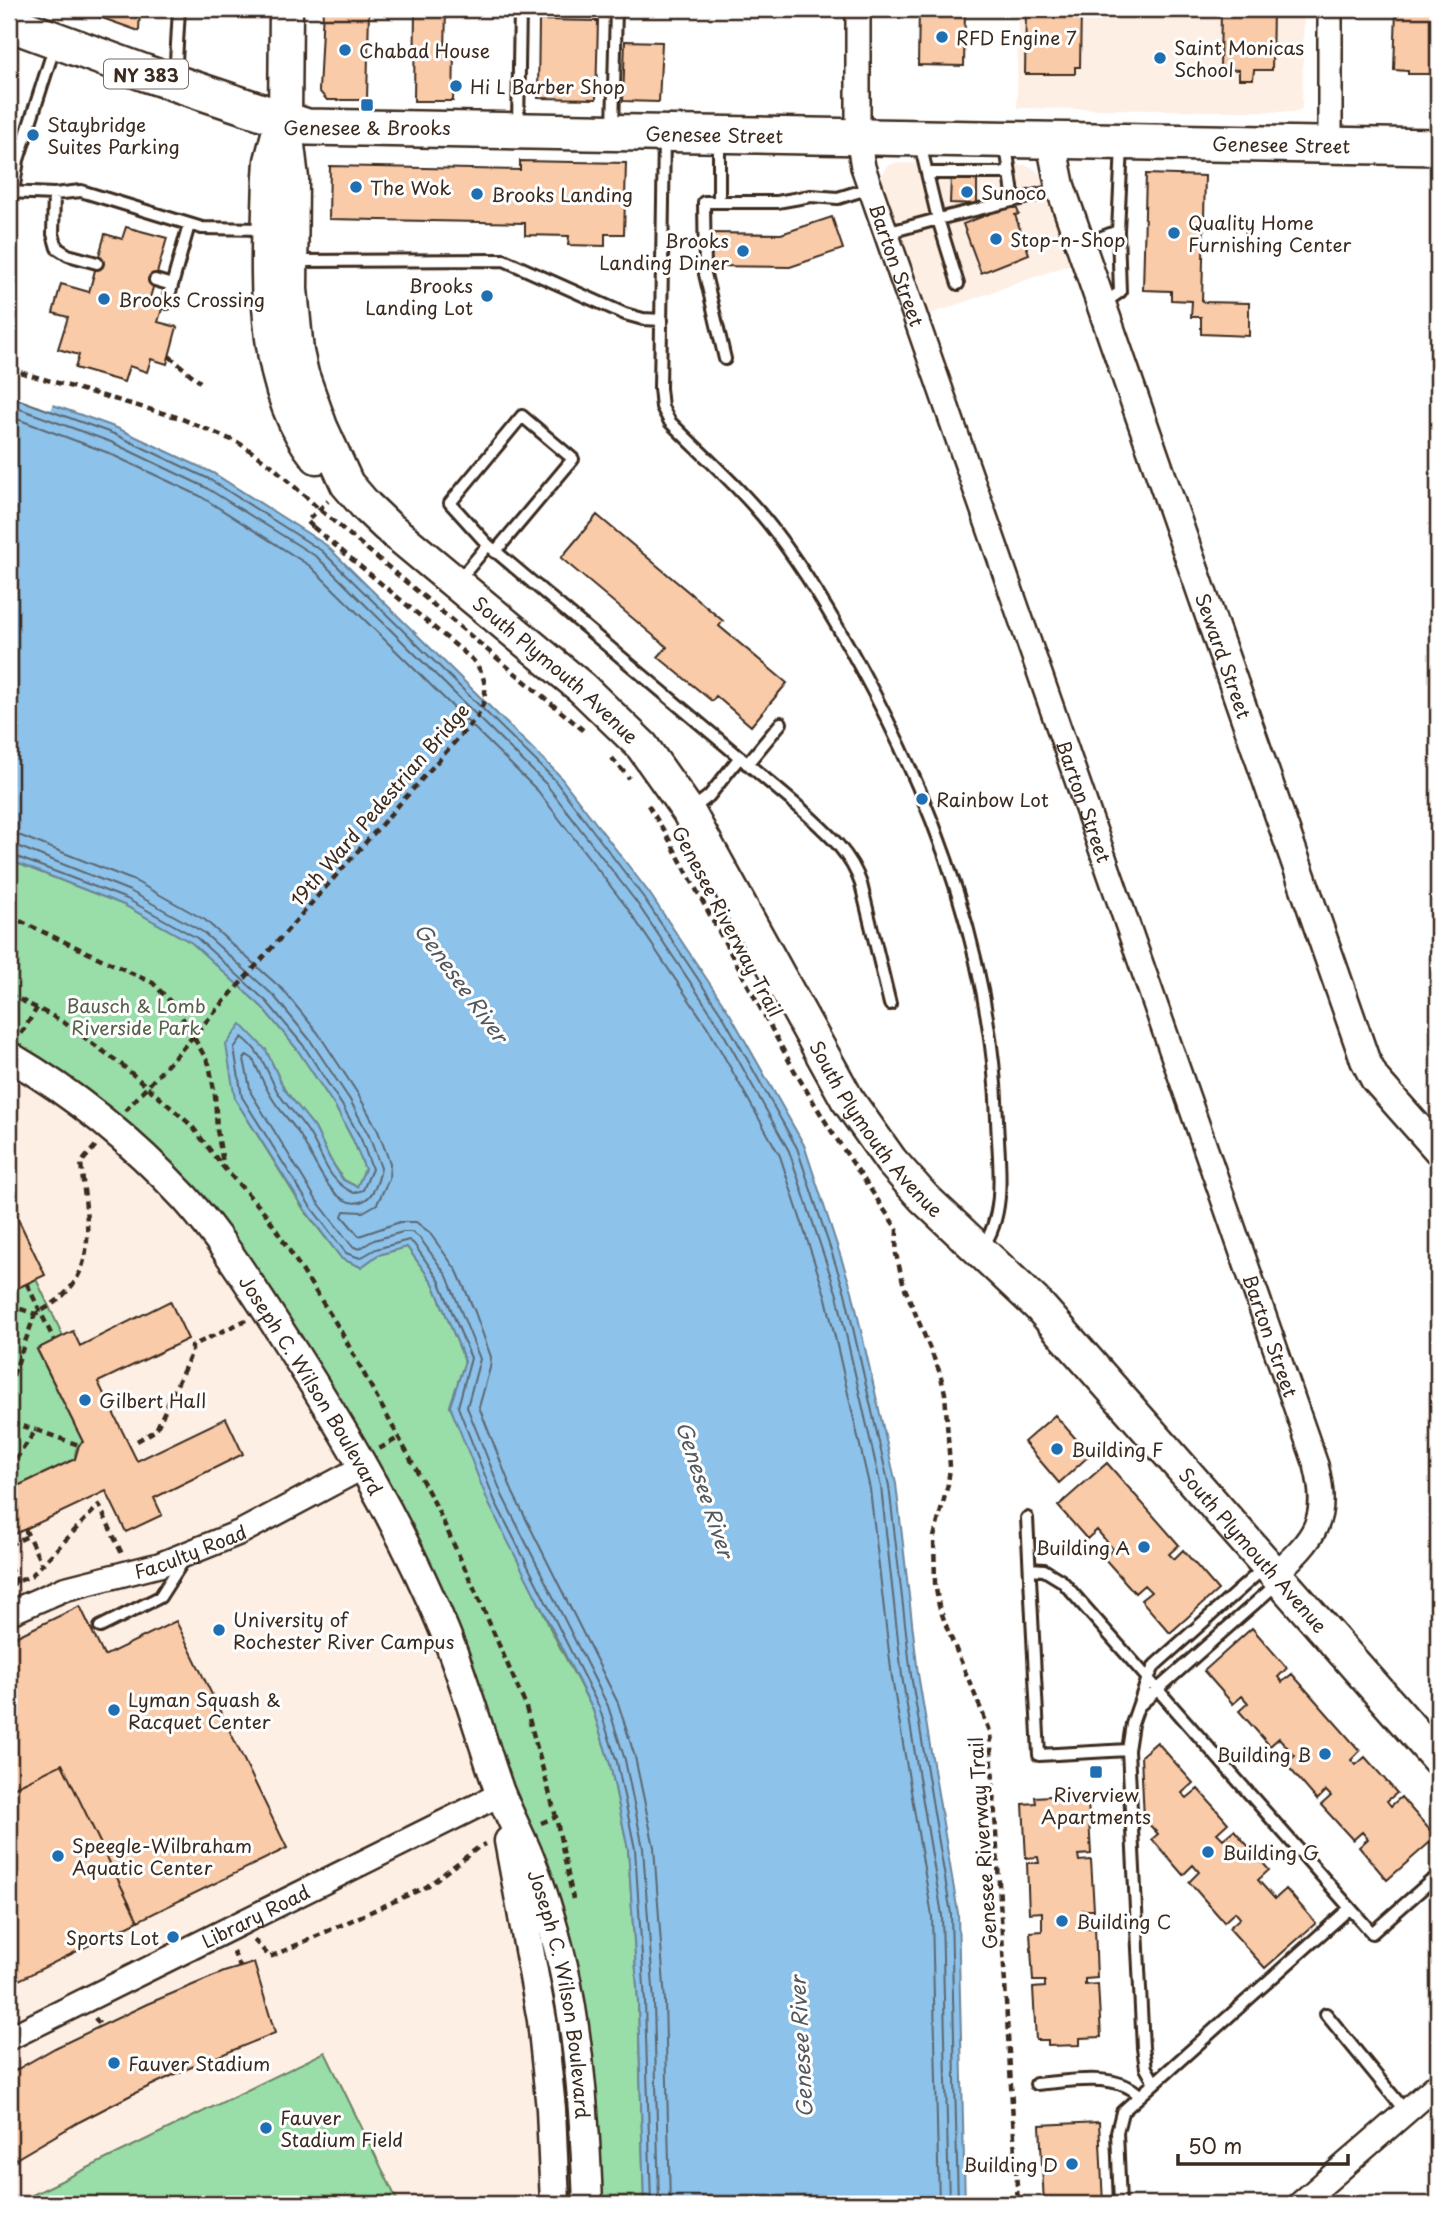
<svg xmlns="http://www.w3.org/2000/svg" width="1447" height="2213" font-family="'Playpen Sans',sans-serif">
	<rect width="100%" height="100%" fill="#fff"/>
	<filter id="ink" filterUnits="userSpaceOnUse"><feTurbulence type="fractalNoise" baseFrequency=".0143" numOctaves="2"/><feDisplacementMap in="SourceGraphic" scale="14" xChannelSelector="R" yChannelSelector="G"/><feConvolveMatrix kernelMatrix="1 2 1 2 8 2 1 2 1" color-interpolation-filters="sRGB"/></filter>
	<g filter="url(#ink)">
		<path fill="#feefe5" d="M1018,9H1304L1302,109L1295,112L1017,108Z
			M895,163L1025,165L1032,167L1044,178L1074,263L928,315L881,179L886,166Z
			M9,1073L39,1090L115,1147L162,1194L197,1234L296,1382L369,1503L407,1580L437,1647L473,1744L504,1852L518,1912L549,2204H9Z"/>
		<path fill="#99dda9" stroke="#6a8464" stroke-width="2" d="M9,860L124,905L192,943L262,1007L297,1049L336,1108L354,1142L365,1169L357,1187L344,1180L330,1159L315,1128L284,1089L266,1050L235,1099L304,1210L342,1259L361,1267L378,1255L407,1247L433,1283L465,1361L450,1407L551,1630L593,1710L610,1764L628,1849L638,2002L644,2204H595L554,1904L463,1646L268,1288L28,1052L9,1042Z
			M36,1279L63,1336L37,1350L83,1442C76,1446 75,1451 75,1459L9,1490V1290L10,1292Z
			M525,1877L565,2009L581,2204H562Z
			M325,2052L399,2204H14Z"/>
		<path fill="#8dc2eb" stroke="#6c8599" stroke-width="2" d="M9,389L117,428L213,473L326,545L558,774L650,894L730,1014L804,1145L852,1291L896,1484L918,1674L958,1913L965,2204H644L638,2002L628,1849L610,1764L593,1710L489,1504L450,1406L465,1361L433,1283L407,1247L378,1255L361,1267L342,1259L305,1210L235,1099L226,1045L241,1024L266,1050L284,1089L315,1128L330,1159L343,1180L357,1187L365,1169L354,1142L336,1108L297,1049L262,1007L192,943L124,905L9,860Z"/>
		<path fill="#fff" d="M9,385L55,401L51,410L9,398Z"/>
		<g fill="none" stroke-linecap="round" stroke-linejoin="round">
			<path stroke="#5c6770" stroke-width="2" d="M9,396L114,434L209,479L322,551L553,778L644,898L724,1018L797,1148L845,1293L889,1486L911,1675L951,1914L958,2204
				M9,405L111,442L205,487L317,557L546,784L637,903L717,1022L789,1151L837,1295L881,1487L902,1676L942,1915L949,2204
				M9,416L106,452L200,496L310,566L538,791L628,909L708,1028L780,1156L826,1298L870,1489L892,1678L932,1916L939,2204
				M9,835L21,836L135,881L205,920L283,990L318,1033L358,1094L378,1131L390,1163L389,1179L377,1204L363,1212L344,1211L342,1216L359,1236L400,1222H416L429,1232L457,1271L475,1312L491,1357L490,1368L479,1407L513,1493L618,1703L635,1757L654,1847L665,2001L670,2204
				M9,845L17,846L130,891L203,932L274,996L310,1040L350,1100L369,1136L381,1168C379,1179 374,1196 363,1201C333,1214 312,1154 301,1137C293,1123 280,1112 272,1098C264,1086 259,1072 253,1059L247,1055L244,1059L251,1093L317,1201L352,1246L359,1249L374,1240L403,1232H412L420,1238L447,1276L480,1359L467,1407L503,1497L608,1706L625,1760L643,1848L654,2002L659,2204
				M9,854L127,899L197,938L267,1002L303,1045L342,1105L361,1139L372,1169L363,1190L354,1193C324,1179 324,1154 307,1130C298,1116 285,1105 277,1091C267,1071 261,1051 242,1037L234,1048L242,1097L310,1206L346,1253L360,1258L376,1249L409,1240L414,1244L439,1280L471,1358L458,1407L495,1501L599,1707L617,1762L635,1849L645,2002L651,2204"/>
		</g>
		<path fill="#facba9" stroke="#3b2a1e" stroke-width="2" d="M77,9H140L139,31Z
			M323,9H369L367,100H327L319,91Z
			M415,9H446L445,52H454L453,101H414Z
			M919,9H965L964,66L918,65Z
			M1026,9H1081L1080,67H1075V74H1025Z
			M1221,9H1273L1272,70H1254L1253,79H1239V70L1220,69Z
			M1396,9H1438V74H1408V71L1394,70Z
			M539,20L598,21L596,99L538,98Z
			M625,41L662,42L659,102L623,101Z
			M520,161L626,163L624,234H605V246L568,245L569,236L525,235V223L329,219L330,166L520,170Z
			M1146,174L1205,176L1202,302L1249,303V336L1201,334V317H1191L1192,301L1171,300V291L1143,290Z
			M951,178H977V204L950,203Z
			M1015,204L1019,214L1015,215L1029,254L981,273L963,224Z
			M832,217L843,249L790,267L709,266V233L781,234Z
			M126,227L167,238L148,305L162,309L158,322L177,327L167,364L151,359L147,372L129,366L124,382L75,368L79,355L58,349L68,317L53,313L61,284L89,292L105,234L122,239Z
			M9,242L10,253H17V283H9Z
			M597,515L723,621L719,626L787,683L751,726L716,696L712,701L658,657L667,647L561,558Z
			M9,1200L45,1275L9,1292Z
			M170,1301L188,1339L98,1382L137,1461L226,1418L243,1454L154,1498L162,1515L126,1532L106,1491L15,1534L9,1522V1490L75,1459L79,1445L83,1442L37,1349L73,1331L80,1346Z
			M1055,1415L1090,1455L1059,1483L1024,1442Z
			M1107,1463L1179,1545L1169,1554L1174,1559L1183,1550L1218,1590L1170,1633L1141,1600L1151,1592L1144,1585L1135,1593L1104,1558L1113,1549L1097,1530L1087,1539L1058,1506Z
			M80,1606L104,1656L176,1621L287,1848L138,1921L62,1764L9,1790V1640Z
			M1252,1628L1287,1668L1278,1677L1282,1682L1292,1674L1360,1751L1351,1760L1356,1765L1365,1757L1397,1793L1387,1801L1391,1806L1401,1797L1436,1837L1387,1880L1359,1847L1368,1839L1362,1832L1353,1840L1321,1805L1331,1796L1326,1791L1317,1800L1286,1764L1295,1756L1279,1738L1270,1746L1239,1711L1248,1703L1242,1696L1233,1704L1204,1671Z
			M1157,1742L1193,1783L1182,1793L1187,1798L1198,1789L1228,1823L1217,1833L1223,1839L1234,1830L1269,1870L1258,1880L1275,1899L1286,1889L1316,1923L1265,1968L1229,1928L1240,1918L1235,1912L1224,1922L1189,1882L1199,1872L1193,1865L1183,1875L1152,1839L1158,1834L1144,1819L1141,1756Z
			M62,1764L138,1921L9,1985V1790Z
			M1067,1795L1068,1802L1088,1801L1091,1854L1078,1855L1079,1861L1091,1860L1094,1910H1082V1929L1095,1928L1097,1978L1085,1979V1985L1098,1984L1101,2037L1080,2038V2045L1048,2046V2040H1036L1033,1988L1045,1987V1981H1033L1030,1932L1042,1931V1912L1029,1913L1027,1863H1039L1038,1857L1026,1858L1023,1804L1036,1803L1035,1797Z
			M254,1963L275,2033L182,2071L133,2094L79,2122L9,2163V2074L55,2048L147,2004L224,1972Z
			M1099,2122L1103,2204H1044L1040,2125Z"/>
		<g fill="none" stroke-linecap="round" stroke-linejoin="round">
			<defs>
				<path id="service" d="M175,79L179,9
					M518,125L520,9
					M613,128L616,9
					M664,139L660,388L662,407L670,422C706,458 746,493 776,533C808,575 835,621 860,667C935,805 992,961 997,1119C998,1160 1008,1212 982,1248
					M920,144L938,219L1061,189
					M1006,146L1014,201
					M927,173H1010
					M9,192L54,194L81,191L202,228L266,229
					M13,192L18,160L55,45
					M54,194L53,234L57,248L68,255L97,263
					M719,202V137
					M886,233L938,219L958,284
					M1081,245L1118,231
					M295,261L504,260L625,314L643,319L662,320
					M155,280L172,285
					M167,303L189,225
					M1104,303L1120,292L1118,231L1122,146
					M725,359L705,274L704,202H777L811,196L838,198L870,188
					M495,552L573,459L522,416L450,503L488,545L800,808C825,831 850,851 861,884L890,1004
					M458,581L488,545
					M747,764L781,723
					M691,810L709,796L740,757
					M1027,1518L1039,1755L1128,1750
					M1030,1569L1044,1570L1062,1581L1372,1933L1431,1881
					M100,1627L160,1597L185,1558
					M1140,1705L1279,1582
					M1326,2014L1406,2112
					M1154,2082L1146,2068L1143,2048L1128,1750L1132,1724L1148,1678L1155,1665L1265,1567
					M1036,2084C1067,2082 1115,2071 1139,2095
					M1120,2204L1117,2132L1122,2112L1350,1908"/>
				<g id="minor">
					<path id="s1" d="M858,9V137L863,167L1316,1465C1330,1520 1315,1538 1275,1574"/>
					<path d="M1330,9V145"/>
					<path id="s2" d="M9,1613L64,1589L159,1565L241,1532L363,1467"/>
					<path id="s3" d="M9,2038L501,1794"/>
					<path d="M1300,2204L1438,2084"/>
				</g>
				<g id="tertiary">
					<path id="s4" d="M1054,140V156L1060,186L1365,1060L1375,1079L1438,1150"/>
					<path id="s5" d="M9,1056C74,1094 134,1143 185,1198C222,1239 252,1288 282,1334C343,1429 402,1527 445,1632C466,1684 481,1738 499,1790C508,1813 520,1835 529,1857C544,1892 554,1929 563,1966C580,2043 585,2125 588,2204"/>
					<path d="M509,1841L542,2020L551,2109L555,2204"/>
				</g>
				<g id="secondary">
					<path id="s6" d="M286,9L285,120L292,179L291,289L297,352L302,374L321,427L347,484L366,506L387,526L582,688L642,746L688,811L847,1099L891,1161L923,1197L1039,1306L1438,1759"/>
					<path d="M278,134L271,161L270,176C268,264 257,384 317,457"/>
				</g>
				<g id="primary">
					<path id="s7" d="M9,23L145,73L307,127L1438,147"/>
				</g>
			</defs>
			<use href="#service" stroke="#3b2a1e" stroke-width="16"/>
			<use href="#minor" stroke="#3b2a1e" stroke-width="28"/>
			<use href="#tertiary" stroke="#3b2a1e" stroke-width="33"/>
			<use href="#secondary" stroke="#3b2a1e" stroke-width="37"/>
			<use href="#primary" stroke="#3b2a1e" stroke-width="40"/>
			<path stroke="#3b2a1e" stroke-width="4.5" stroke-dasharray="7 5" stroke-linecap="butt" d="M169,356L200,382
				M9,369L180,418L239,443L271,465L319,509L583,730
				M313,527L307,521L328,501
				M612,758L629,778
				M648,805L666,834L794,1070L830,1129L897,1229L896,1254L904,1286L940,1373L945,1393L950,1467L948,1484L934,1537L935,1583L939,1606L947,1628L990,1731L1018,2204
				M9,916L153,983L178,1010L209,1064L215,1095L217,1130L224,1168L266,1214L339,1328L435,1504L474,1588L525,1704L556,1817L573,1899
				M9,994L62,1021L122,1065L191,1125L223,1167
				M21,1034L37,1008
				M125,1111L181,1050
				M27,1284L54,1340
				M9,1305L35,1314C104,1281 87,1226 81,1163L97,1144
				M9,1387L35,1314
				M11,1423L36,1430
				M137,1441L156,1430L192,1352V1346L246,1320
				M379,1449L400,1437
				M9,1469L36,1430L79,1445
				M25,1529L42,1565
				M9,1545L28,1536
				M9,1566L18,1584
				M9,1586L32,1575L99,1505L122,1554
				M541,1823L556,1817
				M254,1940L270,1957L426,1887L479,1847L485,1844
				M233,1951L240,1967
				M95,2018L101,2026"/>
			<use href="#service" stroke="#fff" stroke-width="10"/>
			<use href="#minor" stroke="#fff" stroke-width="23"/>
			<use href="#tertiary" stroke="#fff" stroke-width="28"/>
			<use href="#secondary" stroke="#fff" stroke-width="32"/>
			<use href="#primary" stroke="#fff" stroke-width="35"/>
			<path stroke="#3b2a1e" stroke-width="4.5" stroke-dasharray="7 5" stroke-linecap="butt" d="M181,1050L477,717C489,697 488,677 472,659L313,527"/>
		</g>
	</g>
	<g fill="#1f6fb2" stroke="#fff" stroke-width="2.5">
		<circle cx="942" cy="37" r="7"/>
		<circle cx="345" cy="50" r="7"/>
		<circle cx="1160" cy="58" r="7"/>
		<circle cx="456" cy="86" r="7"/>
		<rect x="360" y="98" width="14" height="14" rx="3.5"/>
		<circle cx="33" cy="135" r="7"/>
		<circle cx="356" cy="187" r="7"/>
		<circle cx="967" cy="192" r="7"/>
		<circle cx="477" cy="194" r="7"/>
		<circle cx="1174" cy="233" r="7"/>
		<circle cx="996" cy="239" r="7"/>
		<circle cx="743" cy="251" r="7"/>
		<circle cx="487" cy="296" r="7"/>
		<circle cx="104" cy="299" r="7"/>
		<circle cx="922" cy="799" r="7"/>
		<circle cx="85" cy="1400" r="7"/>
		<circle cx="1057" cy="1449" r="7"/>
		<circle cx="1144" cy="1547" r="7"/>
		<circle cx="219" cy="1630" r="7"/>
		<circle cx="114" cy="1710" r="7"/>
		<circle cx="1325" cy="1754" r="7"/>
		<rect x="1089" y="1765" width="14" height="14" rx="3.5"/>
		<circle cx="1208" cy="1852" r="7"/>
		<circle cx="58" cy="1856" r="7"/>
		<circle cx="1062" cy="1921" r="7"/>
		<circle cx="173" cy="1937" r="7"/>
		<circle cx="114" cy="2063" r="7"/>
		<circle cx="266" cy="2128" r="7"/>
		<circle cx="1072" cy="2164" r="7"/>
	</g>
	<g text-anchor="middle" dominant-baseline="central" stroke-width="6" stroke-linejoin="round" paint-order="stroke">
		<rect fill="#fff" stroke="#766a62" stroke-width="2" x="104" y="59.5" width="84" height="29" rx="5"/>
		<g font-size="18" font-weight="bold" fill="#3b2a1e">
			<text x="146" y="74">NY 383</text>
		</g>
		<g font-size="19" fill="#3b2a1e" stroke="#fff" text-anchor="start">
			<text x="956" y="37">RFD Engine 7</text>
			<text x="1174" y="47">Saint Monicas<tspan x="1174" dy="22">School</tspan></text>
			<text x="359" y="50">Chabad House</text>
			<text x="470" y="86">Hi L Barber Shop</text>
			<text x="47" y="124">Staybridge<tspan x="47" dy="22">Suites Parking</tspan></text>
			<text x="367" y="127" text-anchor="middle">Genesee &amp; Brooks</text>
			<text x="370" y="187">The Wok</text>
			<text x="981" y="192">Sunoco</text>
			<text x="491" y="194">Brooks Landing</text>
			<text x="1188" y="222">Quality Home<tspan x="1188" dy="22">Furnishing Center</tspan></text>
			<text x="1010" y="239">Stop-n-Shop</text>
			<text x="729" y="240" text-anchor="end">Brooks<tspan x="729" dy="22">Landing Diner</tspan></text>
			<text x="473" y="285" text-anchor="end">Brooks<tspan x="473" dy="22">Landing Lot</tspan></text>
			<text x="118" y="299">Brooks Crossing</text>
			<text x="936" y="799">Rainbow Lot</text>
			<text x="99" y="1400">Gilbert Hall</text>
			<text x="1071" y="1449">Building F</text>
			<text x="1130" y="1547" text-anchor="end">Building A</text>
			<text x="233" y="1619">University of<tspan x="233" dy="22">Rochester River Campus</tspan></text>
			<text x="128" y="1699">Lyman Squash &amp;<tspan x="128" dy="22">Racquet Center</tspan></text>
			<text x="1311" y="1754" text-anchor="end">Building B</text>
			<text x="1096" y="1794" text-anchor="middle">Riverview<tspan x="1096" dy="22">Apartments</tspan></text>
			<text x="72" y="1845">Speegle-Wilbraham<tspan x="72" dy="22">Aquatic Center</tspan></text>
			<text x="1222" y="1852">Building G</text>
			<text x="1076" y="1921">Building C</text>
			<text x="159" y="1937" text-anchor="end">Sports Lot</text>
			<text x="128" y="2063">Fauver Stadium</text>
			<text x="280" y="2117">Fauver<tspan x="280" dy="22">Stadium Field</tspan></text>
			<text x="1058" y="2164" text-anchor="end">Building D</text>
		</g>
		<g font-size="19" fill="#3b2a1e" stroke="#fff">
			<text stroke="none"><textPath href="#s7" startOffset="723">Genesee Street</textPath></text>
			<text stroke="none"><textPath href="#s7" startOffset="1290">Genesee Street</textPath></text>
			<text stroke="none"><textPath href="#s1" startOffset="262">Barton Street</textPath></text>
			<text stroke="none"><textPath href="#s4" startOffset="544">Seward Street</textPath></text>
			<text stroke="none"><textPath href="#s6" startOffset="765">South Plymouth Avenue</textPath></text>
			<text stroke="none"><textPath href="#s1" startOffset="830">Barton Street</textPath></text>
			<text transform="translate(379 804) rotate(-49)">19th Ward Pedestrian Bridge</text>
			<text transform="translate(728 921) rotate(62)">Genesee Riverway Trail</text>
			<text stroke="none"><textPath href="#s6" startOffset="1330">South Plymouth Avenue</textPath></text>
			<text stroke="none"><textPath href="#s1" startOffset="1396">Barton Street</textPath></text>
			<text stroke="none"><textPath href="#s5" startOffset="453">Joseph C. Wilson Boulevard</textPath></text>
			<text stroke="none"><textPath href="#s2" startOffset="192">Faculty Road</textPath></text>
			<text stroke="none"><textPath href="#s6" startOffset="1897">South Plymouth Avenue</textPath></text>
			<text transform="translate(982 1843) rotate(-94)">Genesee Riverway Trail</text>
			<text stroke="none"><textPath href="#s3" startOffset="275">Library Road</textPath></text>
			<text stroke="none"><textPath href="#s5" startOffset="1116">Joseph C. Wilson Boulevard</textPath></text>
		</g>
		<g font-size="19" fill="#576048" stroke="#fff">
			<text x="136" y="1005">Bausch &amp; Lomb<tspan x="136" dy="22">Riverside Park</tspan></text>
		</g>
		<g font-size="21" font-style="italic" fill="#54585c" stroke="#fff">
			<text transform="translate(462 982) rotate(54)">Genesee River</text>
			<text transform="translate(706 1489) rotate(72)">Genesee River</text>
			<text transform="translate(800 2047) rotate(-93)">Genesee River</text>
		</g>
	</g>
	<rect width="1447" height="2213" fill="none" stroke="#fff" stroke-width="35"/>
	<rect x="18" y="18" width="1412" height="2178" fill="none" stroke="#3b2a1e" stroke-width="2.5" filter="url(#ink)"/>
	<path d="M1178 2154v10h170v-10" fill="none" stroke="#3b2a1e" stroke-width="3.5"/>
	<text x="1188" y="2154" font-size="21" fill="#3b2a1e" stroke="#ffffff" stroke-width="5" paint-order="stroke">50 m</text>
</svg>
